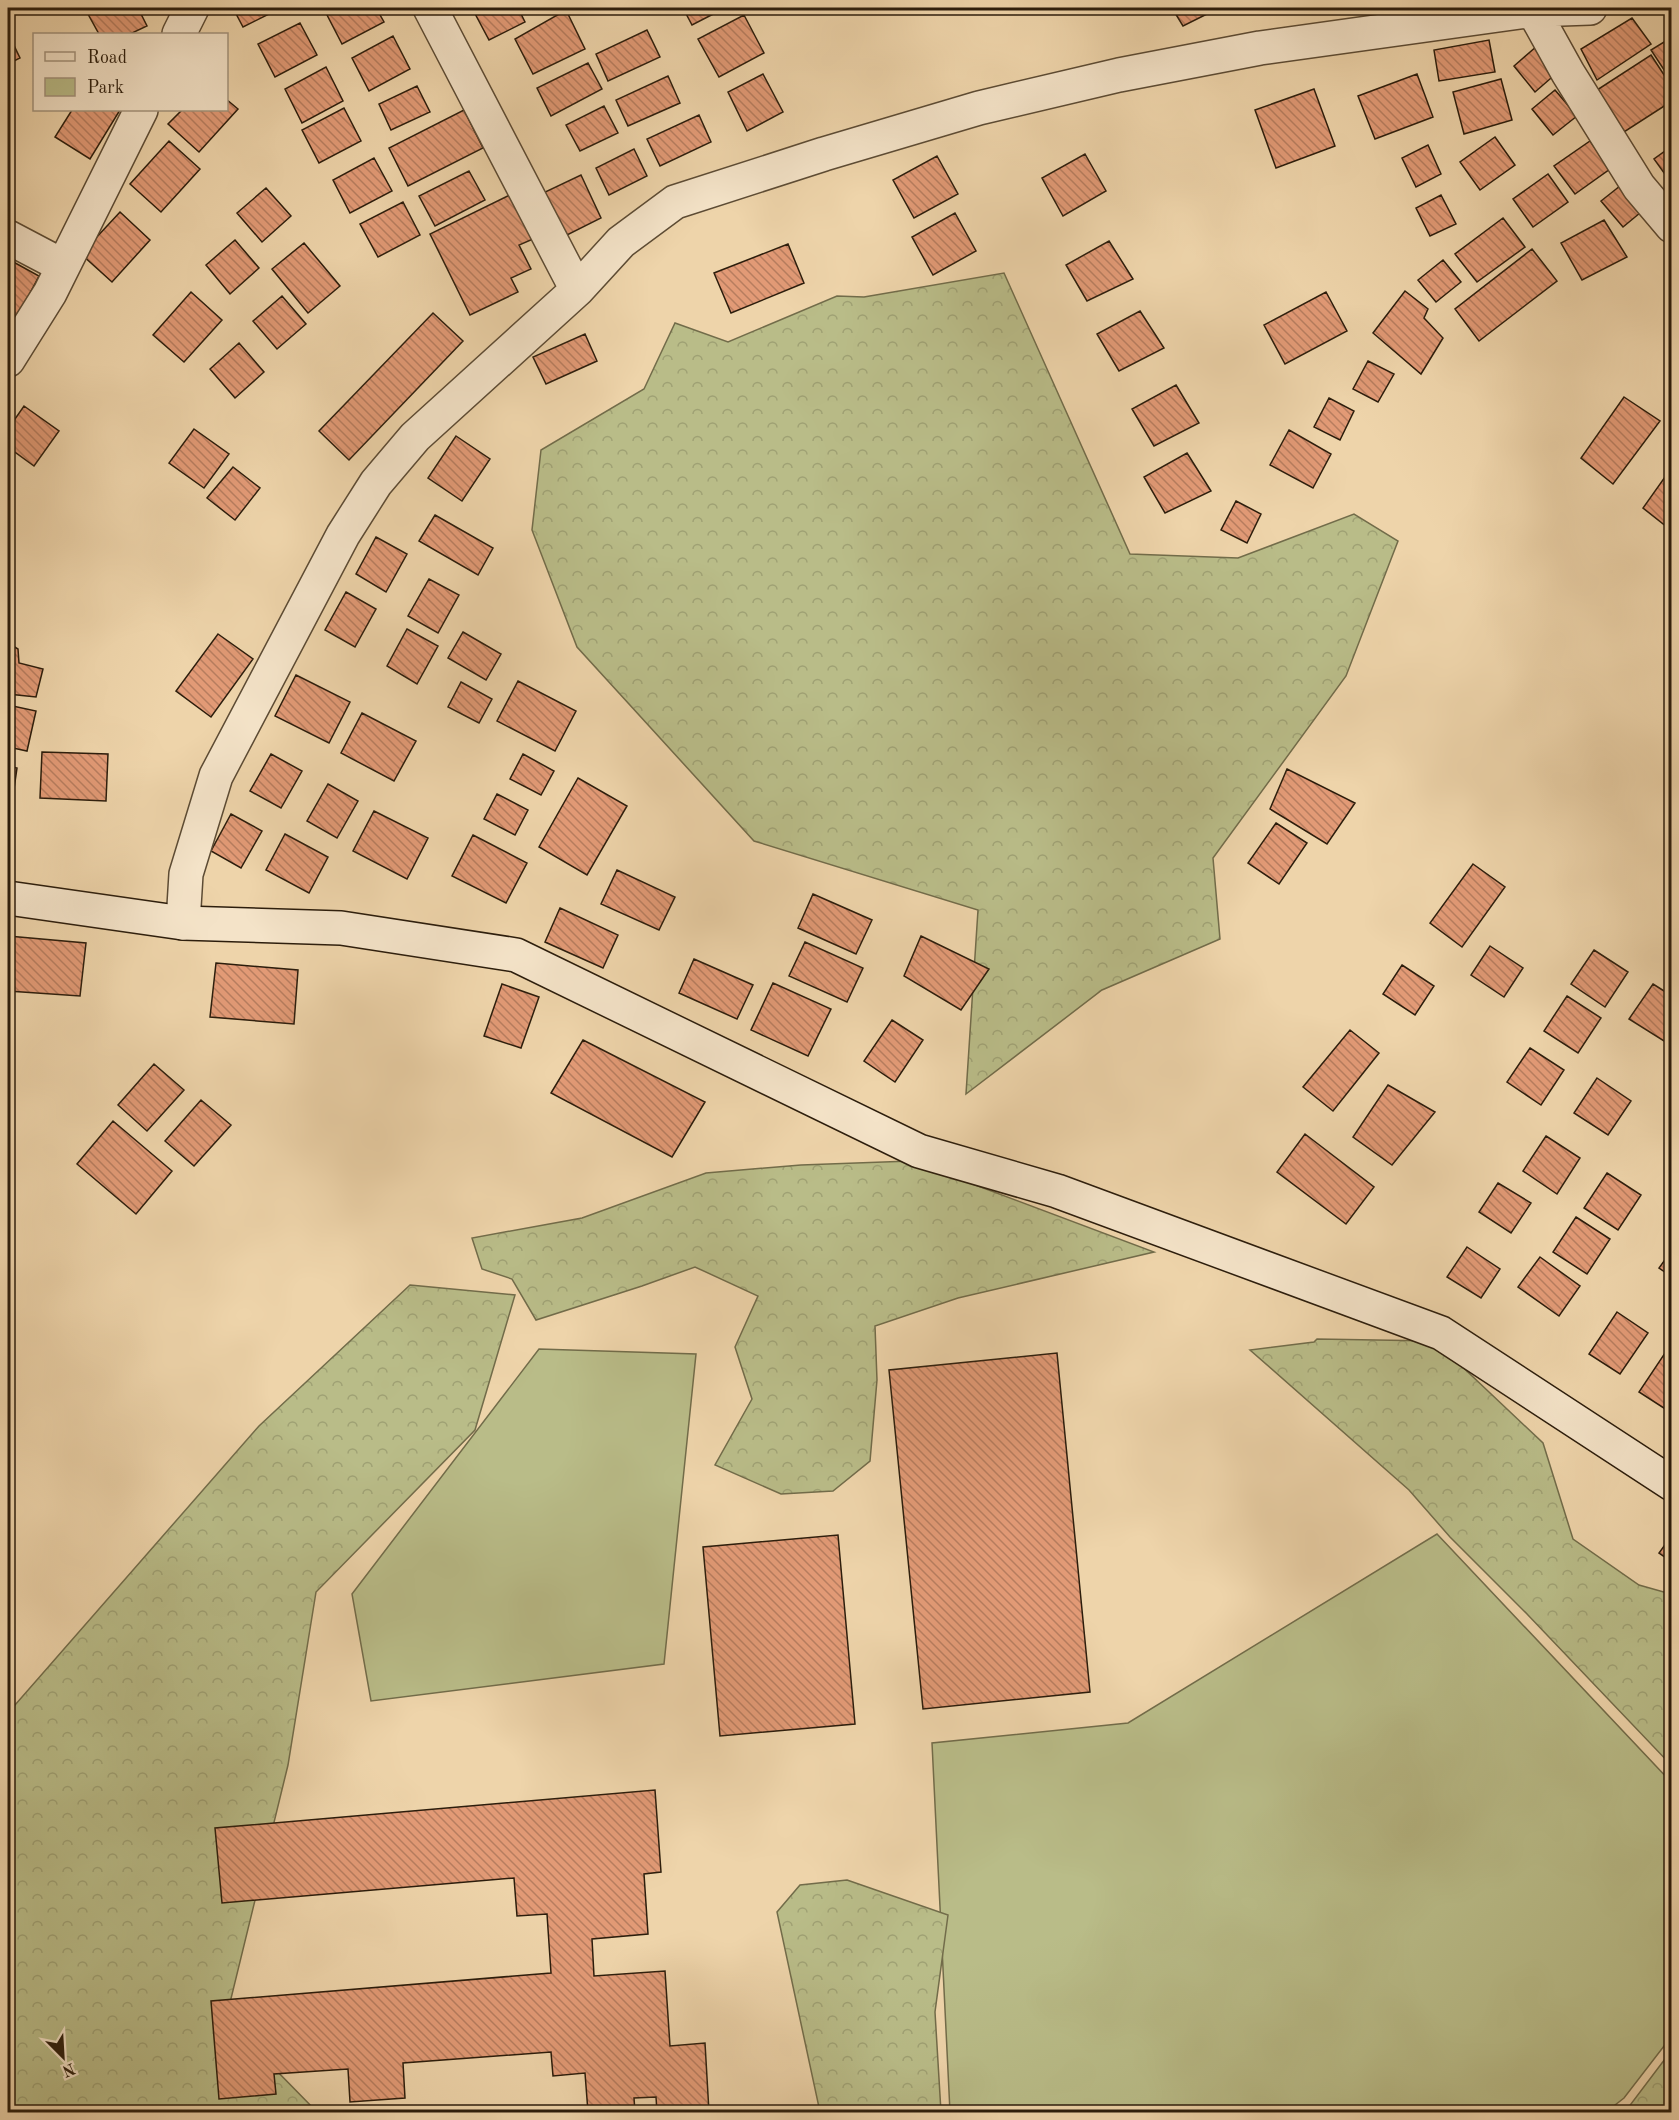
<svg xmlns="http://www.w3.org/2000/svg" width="1679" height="2120" font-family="'Old Standard TT',serif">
	<defs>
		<pattern id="forest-crowns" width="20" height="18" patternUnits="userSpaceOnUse" patternTransform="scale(1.5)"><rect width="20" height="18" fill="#b9bc88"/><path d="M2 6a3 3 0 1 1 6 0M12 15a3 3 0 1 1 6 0" fill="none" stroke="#9fa174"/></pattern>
		<pattern id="building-back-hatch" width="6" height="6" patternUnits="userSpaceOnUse" patternTransform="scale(1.5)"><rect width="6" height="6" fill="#e29a76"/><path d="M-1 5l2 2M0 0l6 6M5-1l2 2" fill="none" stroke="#b77d5f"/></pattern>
	</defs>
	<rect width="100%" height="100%" fill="#eed4aa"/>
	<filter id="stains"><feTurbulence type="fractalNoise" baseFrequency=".00333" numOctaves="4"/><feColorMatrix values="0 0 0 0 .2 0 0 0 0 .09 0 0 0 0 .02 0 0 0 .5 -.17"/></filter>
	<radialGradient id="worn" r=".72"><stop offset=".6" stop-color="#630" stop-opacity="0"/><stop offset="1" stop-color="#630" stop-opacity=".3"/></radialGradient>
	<path fill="#b9bc88" stroke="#726c4a" stroke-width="1.5" d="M539,1349L696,1354L664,1664L371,1701L352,1594Z
		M1437,1534L1671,1782V2037L1624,2098L1606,2112H950L932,1743L1128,1723Z"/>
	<path fill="url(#forest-crowns)" stroke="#726c4a" stroke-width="1.5" d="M1004,273L1130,554L1238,558L1354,514L1398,541L1346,676L1213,858L1220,939L1102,990L966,1094L978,910L754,841L577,647L532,530L541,450L644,389L675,323L728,342L837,296L864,297Z
		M911,1161L1154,1252L958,1298L875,1326L877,1380L870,1461L833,1491L781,1494L715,1465L752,1399L735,1347L758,1296L695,1267L642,1286L536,1320L512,1279L482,1269L472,1238L582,1218L706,1173L801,1165Z
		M410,1285L515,1295L475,1430L316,1592L288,1765L226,2019L317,2112H8V1713L259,1426Z
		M1317,1339L1435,1341L1543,1443L1573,1539L1639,1585L1671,1594V1765L1527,1614L1450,1537L1409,1490L1250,1350L1314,1342Z
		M847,1880L948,1915L935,2012L941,2112H820L777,1912L800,1885Z
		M1671,2051V2112H1621L1628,2108Z"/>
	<path fill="url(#building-back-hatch)" stroke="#2c1d0c" stroke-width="1.5" d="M101,8H138L147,26L130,34H99L88,14Z
		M233,8H281L243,27Z
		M331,8H376L384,22L342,44L325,11Z
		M472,8H518L525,22L489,40Z
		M683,8H725L692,25Z
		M1172,8H1219L1183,26Z
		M566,10L585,49L533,74L515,39Z
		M744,15L764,53L719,77L698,39Z
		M1632,18L1651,44L1597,80L1581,49Z
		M300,23L317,55L275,77L258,44Z
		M647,30L660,57L608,81L596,54Z
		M8,33L20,58L8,64Z
		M393,36L410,69L369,91L352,58Z
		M1672,37V82L1651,50Z
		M1489,40L1495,72L1439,81L1434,50Z
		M1537,46L1558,72L1535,92L1514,66Z
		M1651,55L1672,87V101L1624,132L1597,90Z
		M588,63L602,89L551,116L537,88Z
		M326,67L343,101L302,123L285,89Z
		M763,74L783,112L747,131L728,92Z
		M1417,74L1433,117L1375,139L1358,96Z
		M668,76L680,103L628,126L616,100Z
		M1501,79L1512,120L1464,134L1453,92Z
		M417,86L430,112L391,130L379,104Z
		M1314,89L1335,146L1276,168L1255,110Z
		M1555,90L1577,116L1553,135L1532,109Z
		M226,99L238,109L199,152L168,124L182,110H226Z
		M604,106L618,133L580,151L566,125Z
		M344,108L361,141L319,163L302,130Z
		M72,110H120L90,159L55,137Z
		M464,110L483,148L408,186L389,148Z
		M699,115L711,142L660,166L647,139Z
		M1495,137L1515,165L1480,190L1460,162Z
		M169,141L200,169L161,212L130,184Z
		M1590,141L1610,169L1575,194L1554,166Z
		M1428,145L1441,174L1416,187L1402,158Z
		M1672,146V184L1654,159Z
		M634,149L647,176L609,195L596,168Z
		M1085,154L1106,191L1063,216L1042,178Z
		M937,156L958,194L914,218L893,180Z
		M374,158L392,191L350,213L333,180Z
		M469,171L485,200L435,226L419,196Z
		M1548,174L1568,202L1533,227L1513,199Z
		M581,175L601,218L565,236L543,193Z
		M1625,182L1646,208L1623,227L1601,201Z
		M266,188L291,216L262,242L237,213Z
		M520,190L542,235L519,245L531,269L511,278L518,292L470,315L430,234Z
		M1441,195L1456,224L1430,236L1416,208Z
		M403,202L420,235L378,257L360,224Z
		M120,212L150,240L112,282L81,254Z
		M955,213L976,251L933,275L912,237Z
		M1503,218L1525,247L1477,282L1455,254Z
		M1604,220L1627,257L1582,280L1561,243Z
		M235,240L259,268L230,294L206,265Z
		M1109,241L1133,279L1087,301L1066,265Z
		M304,243L340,286L308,313L272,269Z
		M788,244L804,283L731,313L714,273Z
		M1532,249L1557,281L1479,341L1455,309Z
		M8,259L39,276L17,318L8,312Z
		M1443,260L1461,282L1436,302L1418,280Z
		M1405,291L1428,309L1424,318L1443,338L1421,374L1373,333Z
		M191,292L222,320L184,362L153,335Z
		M1326,292L1347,331L1285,364L1264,325Z
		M282,296L306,324L277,349L253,321Z
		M1140,311L1164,348L1119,371L1097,334Z
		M433,313L463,341L349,460L319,431Z
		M585,334L597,361L546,384L533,357Z
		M239,343L264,372L235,398L210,369Z
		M1368,361L1394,374L1378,402L1353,389Z
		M1176,385L1199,423L1154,446L1132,409Z
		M1624,397L1660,421L1613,484L1581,458Z
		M1329,398L1354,411L1340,440L1314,427Z
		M24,406L59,431L34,466L8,447V429Z
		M194,429L229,454L204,488L169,463Z
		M1289,430L1331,454L1313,488L1270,465Z
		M456,436L490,459L462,501L428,478Z
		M1187,453L1211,491L1165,513L1144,477Z
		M233,467L260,488L235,520L207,498Z
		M1672,467V531L1643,508Z
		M1236,501L1261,514L1247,543L1221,530Z
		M435,515L493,548L478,575L419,541Z
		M376,537L407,554L386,592L356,574Z
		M429,579L459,595L438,633L408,616Z
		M346,592L376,609L355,647L325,630Z
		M407,629L438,646L417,684L387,666Z
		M463,632L501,654L486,680L448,658Z
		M218,634L253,659L211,717L176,691Z
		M8,643L18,649L19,663L43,669L36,697L8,694Z
		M296,675L350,702L329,743L275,716Z
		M518,681L576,711L555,751L497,721Z
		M461,682L492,699L479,723L448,707Z
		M8,705L36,711L27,751L8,747Z
		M362,713L416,741L394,781L341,753Z
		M42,752L108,754L106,801L40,798Z
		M271,754L302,771L281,808L250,791Z
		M523,754L554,771L541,795L510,779Z
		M8,766L17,768L8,830Z
		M1287,769L1355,803L1327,844L1270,809Z
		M578,778L627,806L587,875L539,847Z
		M328,784L358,801L337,838L307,821Z
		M497,794L528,810L515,835L484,819Z
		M374,811L428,838L407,879L353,851Z
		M231,814L262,831L241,868L211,851Z
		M1276,823L1307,843L1279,884L1248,863Z
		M285,834L328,857L309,893L266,870Z
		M473,835L527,863L506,903L452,876Z
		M1473,864L1505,887L1462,947L1430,923Z
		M617,870L675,897L659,930L601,904Z
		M813,894L872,920L856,954L798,928Z
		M560,908L618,935L603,968L545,942Z
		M8,936L86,943L80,996L8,991Z
		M921,936L989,969L961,1010L904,976Z
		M805,942L863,968L847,1002L789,976Z
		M1490,946L1523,968L1504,997L1471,975Z
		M1594,950L1628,972L1605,1007L1571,984Z
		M694,959L753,985L737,1019L679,993Z
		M216,963L298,970L294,1024L210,1017Z
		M1402,965L1434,986L1415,1015L1383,994Z
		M773,983L831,1009L808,1056L751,1030Z
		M502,984L539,997L521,1048L484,1036Z
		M1653,984L1672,996V1029L1664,1041L1629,1019Z
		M1567,996L1601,1018L1578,1053L1544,1031Z
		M892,1020L923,1040L895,1082L864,1061Z
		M1350,1030L1379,1053L1333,1111L1303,1087Z
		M583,1040L705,1102L672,1157L551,1093Z
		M1530,1048L1564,1070L1541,1105L1507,1082Z
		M154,1064L184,1090L147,1131L118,1105Z
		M1597,1078L1631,1101L1608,1135L1574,1113Z
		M1388,1085L1435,1112L1392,1165L1353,1137Z
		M201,1100L231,1125L194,1166L165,1141Z
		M113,1121L172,1171L136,1214L77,1164Z
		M1305,1134L1374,1187L1346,1224L1277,1172Z
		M1546,1136L1580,1158L1557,1194L1523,1171Z
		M1607,1173L1641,1195L1618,1230L1584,1208Z
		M1498,1183L1531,1203L1511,1233L1479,1212Z
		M1576,1217L1610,1239L1587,1274L1553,1252Z
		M1467,1247L1500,1269L1481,1298L1447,1277Z
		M1672,1250V1277L1659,1268Z
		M1540,1257L1580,1286L1559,1316L1518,1287Z
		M1617,1312L1648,1333L1620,1374L1589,1354Z
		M1667,1350L1672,1354V1410L1670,1412L1639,1392Z
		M1057,1353L1090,1692L923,1709L889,1370Z
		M838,1535L855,1724L720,1736L703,1547Z
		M1672,1535V1562L1659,1553Z
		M655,1790L661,1872L644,1874L648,1934L592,1939L594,1976L665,1971L670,2046L705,2043L709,2112H657L656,2097L634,2098L635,2112H588L585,2073L553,2076L551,2052L403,2063L405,2098L350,2102L348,2069L274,2074L276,2094L219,2099L211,2001L551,1973L547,1914L517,1916L514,1878L222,1903L215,1828Z"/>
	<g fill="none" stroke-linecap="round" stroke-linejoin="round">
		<defs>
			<path id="street" d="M1533,10L1568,73L1639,187L1672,226
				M179,34L192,8
				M8,237L63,266
				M577,290L621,242L675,202L824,154L979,108L1119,75L1260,48L1533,10L1590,8
				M8,360L50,293L141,110
				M183,923L186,874L216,776L343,535L376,483L415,437L577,290L430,8"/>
			<path id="secondary" d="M8,898L183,923L341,928L516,955L919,1151L1057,1191L1441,1333L1672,1484"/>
		</defs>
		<use href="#street" stroke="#5c4b34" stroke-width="36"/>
		<use href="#secondary" stroke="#2c1d0c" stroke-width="36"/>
		<use href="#street" stroke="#f4e3c8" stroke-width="33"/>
		<use href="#secondary" stroke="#f4e3c8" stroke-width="33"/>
	</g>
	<rect width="1679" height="2120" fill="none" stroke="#eed4aa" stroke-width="30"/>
	<rect x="9" y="9" width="1661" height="2102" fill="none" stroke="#2c1d0c" stroke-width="3"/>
	<rect x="15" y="15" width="1649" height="2090" fill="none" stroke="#2c1d0c" stroke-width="1.5"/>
	<rect x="33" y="33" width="195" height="78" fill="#f4e3c8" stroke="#a4947d" stroke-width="1.5"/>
	<rect x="45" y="52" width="30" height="9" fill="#f4e3c8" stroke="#a4947d" stroke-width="1.5"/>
	<text x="87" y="63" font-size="18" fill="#2c1d0c">Road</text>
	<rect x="45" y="78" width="30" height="18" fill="#b9bc88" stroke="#a4947d" stroke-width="1.5"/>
	<text x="87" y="93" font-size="18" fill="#2c1d0c">Park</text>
	<g transform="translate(63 2057) rotate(156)" stroke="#f4e3c8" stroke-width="4.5" paint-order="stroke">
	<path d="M0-4.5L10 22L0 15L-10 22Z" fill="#2c1d0c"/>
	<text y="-9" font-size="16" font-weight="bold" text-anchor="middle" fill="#2c1d0c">N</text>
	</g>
	<rect width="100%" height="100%" filter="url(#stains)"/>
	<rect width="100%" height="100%" fill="url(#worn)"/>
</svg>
